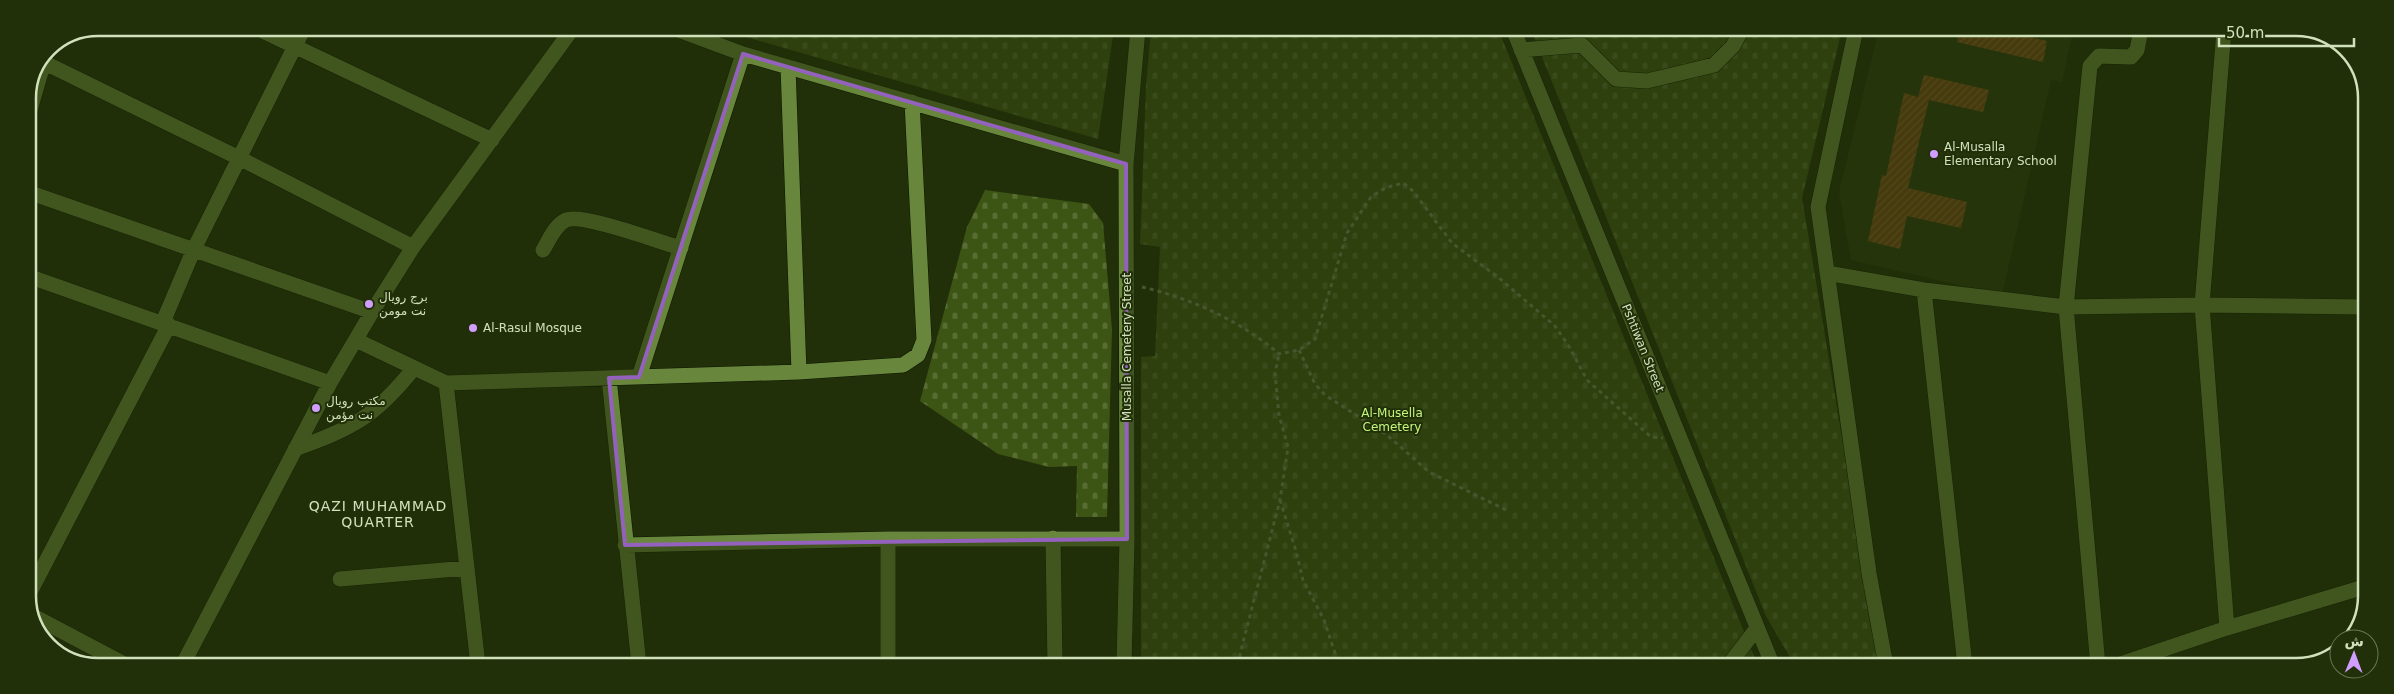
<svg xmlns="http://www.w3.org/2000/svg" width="2394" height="694" font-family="'DejaVu Sans',Cairo,sans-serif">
	<defs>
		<pattern id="cemetery-stones" width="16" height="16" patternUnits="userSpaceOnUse" patternTransform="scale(1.25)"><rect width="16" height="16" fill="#3d5514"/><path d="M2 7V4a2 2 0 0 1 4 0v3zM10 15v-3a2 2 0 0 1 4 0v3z" fill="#586d34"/></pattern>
		<pattern id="building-hatch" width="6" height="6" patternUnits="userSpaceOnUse" patternTransform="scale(1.25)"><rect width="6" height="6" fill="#754b17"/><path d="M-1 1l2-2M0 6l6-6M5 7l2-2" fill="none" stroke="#886537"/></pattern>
	</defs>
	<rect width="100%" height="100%" fill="#213008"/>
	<path fill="#2a3b0e" d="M1879,29L2073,30L2062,82L2051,80L2002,295L1851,260L1839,192Z"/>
	<path fill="url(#cemetery-stones)" d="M715,28L1114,29L1098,139Z
		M1151,29H1498L1758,666L1141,665V357L1155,356L1160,247L1140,244L1146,87Z
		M1579,29H1842L1802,198L1880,666H1795L1766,616L1532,32Z
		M985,190L1089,204L1103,223L1112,329L1107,517H1076L1077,466L1049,467L998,454L920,401L967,227Z"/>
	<path fill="url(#building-hatch)" d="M1960,29L1999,30L2047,41L2043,62L1957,42Z
		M1924,75L1989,90L1983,112L1929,100L1908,188L1967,202L1961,228L1907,216L1900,249L1868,241L1882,175L1886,176L1904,93L1918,97Z"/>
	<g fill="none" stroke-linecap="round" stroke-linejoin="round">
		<defs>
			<path id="minor" d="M256,28L492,140
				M673,28L743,54L1126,164
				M1513,29L1773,666
				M1856,29L1818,207L1869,573L1886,666
				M2224,30L2202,305L2227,628
				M1521,50L1582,45L1616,79L1647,81L1714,65L1733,46L1742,29
				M43,62L239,158L413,247
				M788,67L799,372
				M28,117L48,48
				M28,192L372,312
				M543,250C549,240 555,225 566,220C583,213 659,242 681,248
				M1827,273L1924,290L2066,307L2202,305L2365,307
				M28,276L330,383
				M1924,290L1965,666
				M163,322L194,249L304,28
				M356,340L446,383L799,372L903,365L918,355L924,340L912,102
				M639,377L743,54
				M609,378L639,665
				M446,383L478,665
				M295,449C353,428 375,417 414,368
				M1053,538L1055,665
				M625,545L888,539H1127
				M340,579L467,568
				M28,596L169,325
				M35,617L124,664
				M183,664L330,383L372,312L413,247L573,28
				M888,665V539
				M1124,665L1127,539L1126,164L1138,29
				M1728,666L1757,628
				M2098,666L2066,307L2090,66L2099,56L2131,57L2137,50L2141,30
				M2114,666L2227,628L2364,587"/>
		</defs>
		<use href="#minor" stroke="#0d1602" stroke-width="16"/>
		<path stroke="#75855e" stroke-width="3" stroke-dasharray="4 4" stroke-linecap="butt" d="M1142,287C1190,298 1241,321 1279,354L1299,350L1315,339L1347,233L1371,197L1385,188L1403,183L1413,191L1452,243L1499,278L1555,326L1570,348L1587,380L1651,437L1663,438
			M1299,350L1315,384L1325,395L1387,435L1429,472L1506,510
			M1280,500L1296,551L1303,580L1324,620L1339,665
			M1239,665L1240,654L1280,500L1288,447L1279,415L1275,374L1279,354"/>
		<use href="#minor" stroke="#68863c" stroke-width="15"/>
	</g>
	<path d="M0 0H2394V694H0ZM743,54L1126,164L1127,539L625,545L609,378L639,377Z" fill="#213008" fill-opacity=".55" fill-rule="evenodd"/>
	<path fill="none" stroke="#9462be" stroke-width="4" stroke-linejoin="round" d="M743,54L1126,164L1127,539L625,545L609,378L639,377Z"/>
	<g fill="#d19dfe" stroke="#213008" stroke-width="2">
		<circle cx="1934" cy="154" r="5"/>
		<circle cx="369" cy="304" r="5"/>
		<circle cx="473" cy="328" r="5"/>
		<circle cx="316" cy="408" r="5"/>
	</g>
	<g text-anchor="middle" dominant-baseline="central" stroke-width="4" stroke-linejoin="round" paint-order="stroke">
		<g font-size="12" fill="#d0e1bb" stroke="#213008" text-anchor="start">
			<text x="1944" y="147">Al-Musalla<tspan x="1944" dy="14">Elementary School</tspan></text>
			<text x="379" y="297">برج رويال<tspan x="379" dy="14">نت مومن</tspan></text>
			<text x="483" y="328">Al-Rasul Mosque</text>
			<text x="326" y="401">مكتب رويال<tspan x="326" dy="14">نت مؤمن</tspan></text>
		</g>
		<g font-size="12" fill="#d0e1bb" stroke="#213008">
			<text transform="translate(1127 347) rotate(-90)">Musalla Cemetery Street</text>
			<text transform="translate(1643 348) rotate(68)">Pshtiwan Street</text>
		</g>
		<g font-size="12" fill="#c4f67c" stroke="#213008">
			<text x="1392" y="413">Al-Musella<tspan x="1392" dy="14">Cemetery</tspan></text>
		</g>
		<g font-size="14" letter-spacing="1" fill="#d0e1bb" stroke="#213008">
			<text x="378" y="506">QAZI MUHAMMAD<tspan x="378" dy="16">QUARTER</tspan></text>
		</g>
	</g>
	<path d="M0 0H2394V694H0ZM98 36H2296A62 62 0 0 1 2358 98V596A62 62 0 0 1 2296 658H98A62 62 0 0 1 36 596V98A62 62 0 0 1 98 36Z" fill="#213008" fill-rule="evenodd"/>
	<path fill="none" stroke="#d0e1bb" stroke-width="2.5" d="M98 36H2296A62 62 0 0 1 2358 98V596A62 62 0 0 1 2296 658H98A62 62 0 0 1 36 596V98A62 62 0 0 1 98 36Z"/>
	<g transform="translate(2354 654) rotate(1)"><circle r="24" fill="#213008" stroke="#677750"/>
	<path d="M0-4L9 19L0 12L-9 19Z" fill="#d19dfe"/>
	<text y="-8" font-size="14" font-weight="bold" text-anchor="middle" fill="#d0e1bb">ش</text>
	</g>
	<path d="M2219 38v8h135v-8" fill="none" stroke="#d0e1bb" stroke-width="2.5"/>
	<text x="2226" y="38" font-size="15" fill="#d0e1bb" stroke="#213008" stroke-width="4" paint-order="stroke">50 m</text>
</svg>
